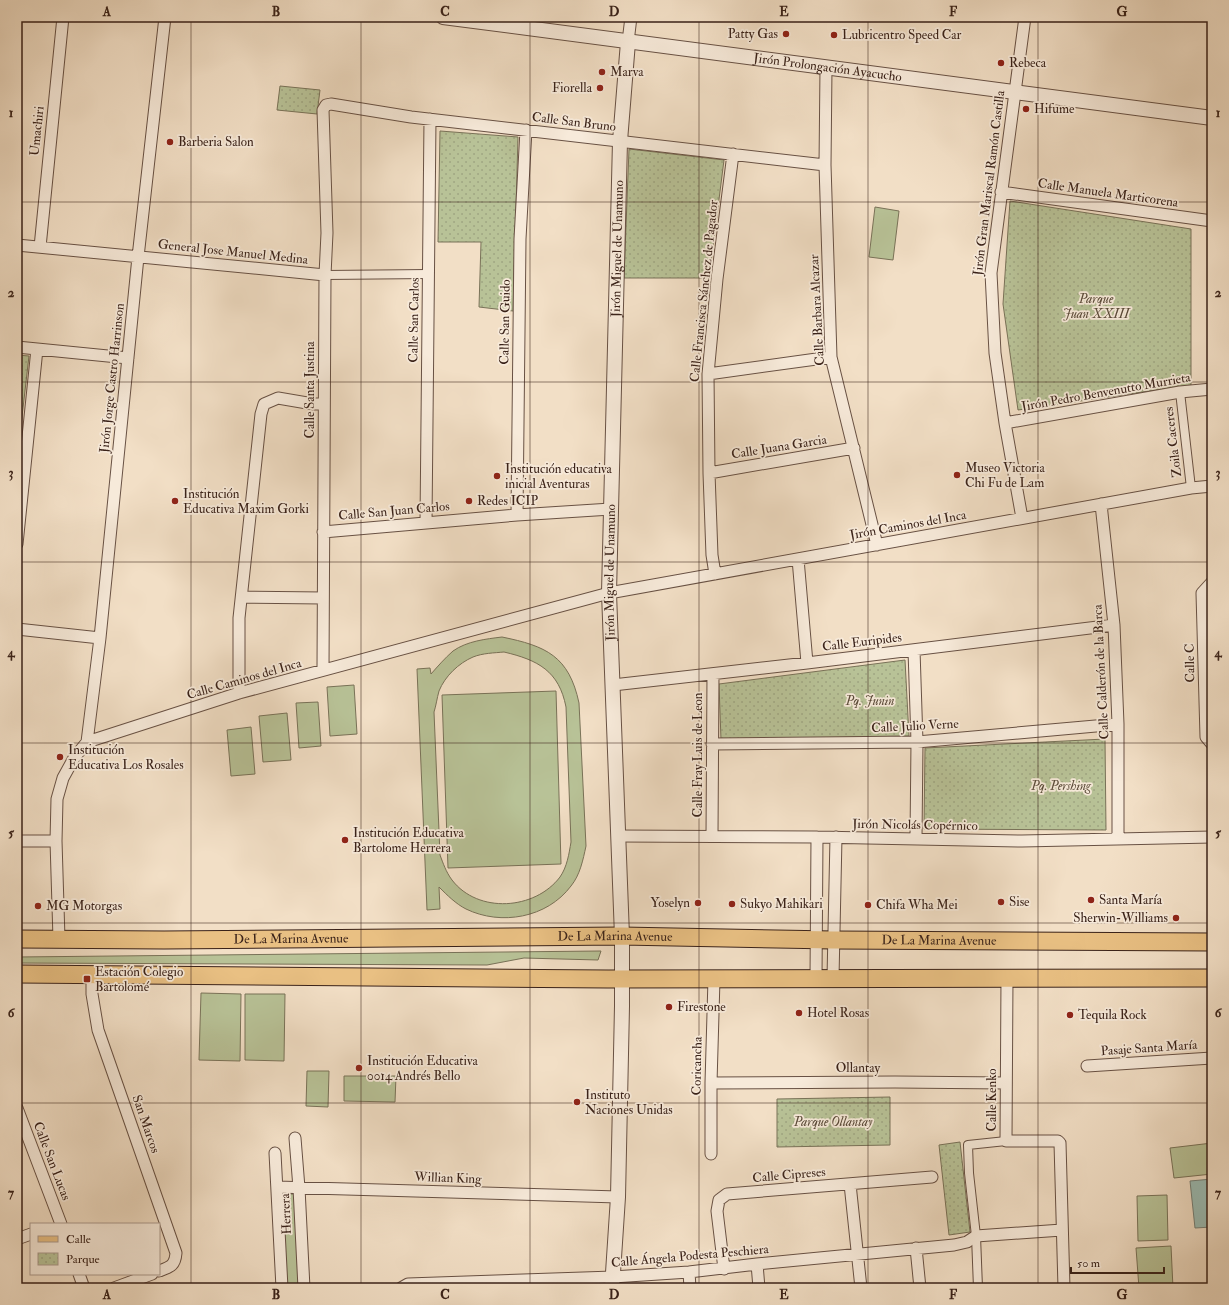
<svg xmlns="http://www.w3.org/2000/svg" width="1229" height="1305" font-family="'IM FELL Double Pica',serif">
	<defs>
		<pattern id="park-dots" width="8" height="8" patternUnits="userSpaceOnUse"><rect width="8" height="8" fill="#b8c297"/><path d="M2 2h.1M6 6h.1" fill="none" stroke="#9fa682" stroke-width="1.8" stroke-linecap="round"/></pattern>
	</defs>
	<rect width="100%" height="100%" fill="#f2dfc6"/>
	<filter id="stains"><feTurbulence type="fractalNoise" baseFrequency=".005" numOctaves="4"/><feColorMatrix values="0 0 0 0 .2 0 0 0 0 .09 0 0 0 0 .02 0 0 0 .5 -.17"/></filter>
	<radialGradient id="worn" r=".72"><stop offset=".6" stop-color="#630" stop-opacity="0"/><stop offset="1" stop-color="#630" stop-opacity=".3"/></radialGradient>
	<path fill="#b8c297" stroke="#797258" fill-rule="evenodd" d="M875,207L899,211L893,260L869,257Z
		M502,637C546,646 569,656 579,703L586,846C583,860 580,875 571,886C547,918 501,926 466,909C456,904 447,895 439,887L440,909L427,910L417,669L430,668L431,674C438,666 445,658 453,651C467,641 486,639 502,637ZM504,652C538,660 559,671 566,707L571,842C569,854 567,867 560,877C535,910 478,914 452,880C446,872 443,863 440,855L434,712C436,706 437,698 439,691C445,676 459,663 473,657C483,653 494,653 504,652Z
		M354,685L357,734L330,736L327,687Z
		M556,691L561,864L448,868L442,695Z
		M318,702L321,746L299,748L296,703Z
		M287,713L291,760L263,762L259,716Z
		M251,727L255,774L231,776L227,730Z
		M601,951L598,960L524,958L487,965L17,963V957Z
		M201,993L241,994L240,1061L199,1060Z
		M245,994H285L284,1061L245,1060Z
		M307,1071H329L328,1107L306,1106Z
		M344,1076H396L395,1102L344,1101Z
		M1212,1143V1174L1174,1178L1170,1148Z
		M286,1194H294L298,1200L302,1288H286L283,1198Z
		M1167,1195L1168,1240L1138,1241L1137,1196Z
		M1171,1246L1173,1288H1139L1136,1248Z"/>
	<path fill="url(#park-dots)" stroke="#797258" d="M280,86L320,90L317,114L277,110Z
		M440,131L518,137L513,311L479,307L481,242H438Z
		M629,149L724,160L709,278H624Z
		M1010,201L1191,229V385L1018,410L1003,304Z
		M17,355L29,356L20,434H17Z
		M905,660L909,736L721,740L719,684Z
		M1105,739L1106,830L924,829L925,748Z
		M890,1097V1145L777,1147V1099Z
		M960,1142L970,1232L949,1235L939,1145Z"/>
	<path fill="#9bbdb5" stroke="#747f77" d="M1212,1179V1227L1195,1228L1190,1181Z"/>
	<g fill="none" stroke-linecap="round" stroke-linejoin="round">
		<defs>
			<path id="pedestrian" d="M325,275L429,274
				M1180,392L1191,488
				M978,1288L976,1236L969,1173L968,1145L1006,1141"/>
			<path id="minor" d="M628,42L631,17
				M826,68L825,165L831,357L877,545
				M1001,192L1212,221
				M17,245L325,275
				M40,247L63,17
				M17,347L128,358
				M708,374L831,357
				M1005,423L1180,392L1212,389
				M709,473L854,448
				M1101,504L1114,625L1118,724V839
				M517,515L520,239L526,130
				M1022,518L1005,423L995,353L991,273L1025,17
				M426,522L430,119
				M323,532L517,515L611,509
				M17,544L37,349
				M798,559L807,663
				M715,574L712,555L709,473L708,374L717,279L733,154
				M1212,582L1202,593L1206,737L1212,744
				M242,597L323,598
				M17,629L100,638
				M914,650L917,742L916,838
				M323,670L325,275L327,233L323,110L326,105L331,104L411,117L825,165
				M613,685L807,663L1114,625
				M239,693V618L261,414L264,404L278,398L313,404H324
				M87,742L100,638L138,257L165,17
				M712,744L917,742L1118,724
				M618,836L817,837L1022,841L1212,837
				M712,836L713,674
				M17,841H56
				M59,939L56,841L57,799L63,778L74,758L87,742L239,693L609,593L1191,488L1212,486
				M92,974V994L98,1030L176,1253C175,1266 170,1267 159,1271
				M816,978L817,837
				M833,978L836,837
				M1007,978L1006,1141H1058L1060,1143L1064,1288
				M1087,1066L1212,1058
				M711,1083L895,1082L1006,1083
				M17,1108L61,1224
				M295,1138L299,1188L304,1288
				M275,1153L282,1288
				M711,1154V1083L714,979
				M850,1184L861,1288
				M277,1187L618,1197
				M17,1239L31,1234
				M916,1248L920,1288
				M757,1264L759,1288
				M724,1269L717,1211L719,1200L727,1194L932,1177
				M689,1272L690,1288
				M79,1274L84,1288
				M114,1288L152,1274
				M401,1288L408,1284L613,1277L689,1272L757,1264L954,1245L967,1242L976,1236L1062,1230"/>
			<g id="tertiary">
				<path id="s1" d="M443,17L1212,118"/>
				<path id="s2" d="M612,1288L618,1197L622,1006V936L609,593L620,141L628,42"/>
			</g>
			<g id="primary">
				<path id="s3" d="M17,939L164,940L622,936L833,940L1212,942"/>
				<path d="M17,974L608,979L1212,978"/>
			</g>
		</defs>
		<use href="#pedestrian" stroke="#685144" stroke-width="10"/>
		<use href="#minor" stroke="#685144" stroke-width="13"/>
		<use href="#tertiary" stroke="#685144" stroke-width="16"/>
		<use href="#primary" stroke="#3a2219" stroke-width="19"/>
		<use href="#pedestrian" stroke="#f7eada" stroke-width="8"/>
		<use href="#minor" stroke="#f7eada" stroke-width="11"/>
		<use href="#tertiary" stroke="#f7eada" stroke-width="14"/>
		<use href="#primary" stroke="#e9c083" stroke-width="17"/>
	</g>
	<path fill="none" stroke="#3a2219" stroke-width="1" stroke-opacity="0.55" d="M191,17V1288M361,17V1288M530,17V1288M699,17V1288M868,17V1288M1038,17V1288M17,202H1212M17,382H1212M17,562H1212M17,743H1212M17,923H1212M17,1103H1212"/>
	<g fill="#8f2418" stroke="#f7eada" stroke-width="1.5">
		<circle cx="786" cy="34" r="4"/>
		<circle cx="834" cy="35" r="4"/>
		<circle cx="1001" cy="63" r="4"/>
		<circle cx="602" cy="72" r="4"/>
		<circle cx="600" cy="88" r="4"/>
		<circle cx="1026" cy="109" r="4"/>
		<circle cx="170" cy="142" r="4"/>
		<circle cx="957" cy="475" r="4"/>
		<circle cx="497" cy="476" r="4"/>
		<circle cx="175" cy="501" r="4"/>
		<circle cx="469" cy="501" r="4"/>
		<circle cx="60" cy="757" r="4"/>
		<circle cx="345" cy="840" r="4"/>
		<circle cx="1091" cy="900" r="4"/>
		<circle cx="1001" cy="902" r="4"/>
		<circle cx="698" cy="903" r="4"/>
		<circle cx="732" cy="904" r="4"/>
		<circle cx="868" cy="905" r="4"/>
		<circle cx="38" cy="906" r="4"/>
		<circle cx="1176" cy="918" r="4"/>
		<rect x="83" y="975" width="8" height="8" rx="2"/>
		<circle cx="669" cy="1007" r="4"/>
		<circle cx="799" cy="1013" r="4"/>
		<circle cx="1070" cy="1015" r="4"/>
		<circle cx="359" cy="1068" r="4"/>
		<circle cx="577" cy="1102" r="4"/>
	</g>
	<g text-anchor="middle" dominant-baseline="central" stroke-width="3.5" stroke-linejoin="round" paint-order="stroke">
		<g font-size="13" fill="#3a2219" stroke="#f7eada" text-anchor="start">
			<text x="778" y="34" text-anchor="end">Patty Gas</text>
			<text x="842" y="35">Lubricentro Speed Car</text>
			<text x="1009" y="63">Rebeca</text>
			<text x="610" y="72">Marva</text>
			<text x="592" y="88" text-anchor="end">Fiorella</text>
			<text x="1034" y="109">Hifume</text>
			<text x="178" y="142">Barberia Salon</text>
			<text x="965" y="468">Museo Victoria<tspan x="965" dy="15">Chi Fu de Lam</tspan></text>
			<text x="505" y="469">Institución educativa<tspan x="505" dy="15">inicial Aventuras</tspan></text>
			<text x="183" y="494">Institución<tspan x="183" dy="15">Educativa Maxim Gorki</tspan></text>
			<text x="477" y="501">Redes ICIP</text>
			<text x="68" y="750">Institución<tspan x="68" dy="15">Educativa Los Rosales</tspan></text>
			<text x="353" y="833">Institución Educativa<tspan x="353" dy="15">Bartolome Herrera</tspan></text>
			<text x="1099" y="900">Santa María</text>
			<text x="1009" y="902">Sise</text>
			<text x="690" y="903" text-anchor="end">Yoselyn</text>
			<text x="740" y="904">Sukyo Mahikari</text>
			<text x="876" y="905">Chifa Wha Mei</text>
			<text x="46" y="906">MG Motorgas</text>
			<text x="1168" y="918" text-anchor="end">Sherwin-Williams</text>
			<text x="95" y="972">Estación Colegio<tspan x="95" dy="15">Bartolomé</tspan></text>
			<text x="677" y="1007">Firestone</text>
			<text x="807" y="1013">Hotel Rosas</text>
			<text x="1078" y="1015">Tequila Rock</text>
			<text x="367" y="1061">Institución Educativa<tspan x="367" dy="15">0014 Andrés Bello</tspan></text>
			<text x="585" y="1095">Instituto<tspan x="585" dy="15">Naciones Unidas</tspan></text>
		</g>
		<g font-size="13" fill="#3a2219" stroke="#f7eada">
			<text stroke="none"><textPath href="#s1" startOffset="388">Jirón Prolongación Ayacucho</textPath></text>
			<text transform="translate(574 122) rotate(7)">Calle San Bruno</text>
			<text transform="translate(37 131) rotate(-84)">Umachiri</text>
			<text transform="translate(989 183) rotate(-83)">Jirón Gran Mariscal Ramón Castilla</text>
			<text transform="translate(1108 193) rotate(8)">Calle Manuela Marticorena</text>
			<text stroke="none"><textPath href="#s2" startOffset="1040">Jirón Miguel de Unamuno</textPath></text>
			<text transform="translate(233 252) rotate(6)">General Jose Manuel Medina</text>
			<text transform="translate(704 291) rotate(-84)">Calle Francisca Sánchez de Pagador</text>
			<text transform="translate(817 310) rotate(-93)">Calle Barbara Alcazar</text>
			<text transform="translate(414 320) rotate(-89)">Calle San Carlos</text>
			<text transform="translate(505 322) rotate(-89)">Calle San Guido</text>
			<text transform="translate(112 378) rotate(-84)">Jirón Jorge Castro Harrinson</text>
			<text transform="translate(310 390) rotate(-90)">Calle Santa Justina</text>
			<text transform="translate(1106 392) rotate(-10)">Jirón Pedro Benvenutto Murrieta</text>
			<text transform="translate(1173 442) rotate(-97)">Zoila Caceres</text>
			<text transform="translate(779 447) rotate(-9)">Calle Juana Garcia</text>
			<text transform="translate(394 511) rotate(-5)">Calle San Juan Carlos</text>
			<text transform="translate(908 525) rotate(-10)">Jirón Caminos del Inca</text>
			<text stroke="none"><textPath href="#s2" startOffset="716">Jirón Miguel de Unamuno</textPath></text>
			<text transform="translate(862 642) rotate(-7)">Calle Euripides</text>
			<text transform="translate(1190 663) rotate(-91)">Calle C</text>
			<text transform="translate(1101 672) rotate(-93)">Calle Calderón de la Barca</text>
			<text transform="translate(244 679) rotate(-16)">Calle Caminos del Inca</text>
			<text transform="translate(915 726) rotate(-3)">Calle Julio Verne</text>
			<text transform="translate(698 755) rotate(-90)">Calle Fray Luis de Leon</text>
			<text transform="translate(915 825) rotate(1)">Jirón Nicolás Copérnico</text>
			<text stroke="none"><textPath href="#s3" startOffset="598">De La Marina Avenue</textPath></text>
			<text stroke="none"><textPath href="#s3" startOffset="274">De La Marina Avenue</textPath></text>
			<text stroke="none"><textPath href="#s3" startOffset="922">De La Marina Avenue</textPath></text>
			<text transform="translate(1149 1048) rotate(-4)">Pasaje Santa María</text>
			<text transform="translate(697 1066) rotate(-89)">Coricancha</text>
			<text x="858" y="1068">Ollantay</text>
			<text transform="translate(992 1100) rotate(-90)">Calle Kenko</text>
			<text transform="translate(146 1124) rotate(71)">San Marcos</text>
			<text transform="translate(52 1161) rotate(69)">Calle San Lucas</text>
			<text transform="translate(789 1175) rotate(-5)">Calle Cipreses</text>
			<text transform="translate(448 1178) rotate(2)">Willian King</text>
			<text transform="translate(286 1214) rotate(-93)">Herrera</text>
			<text transform="translate(690 1256) rotate(-5)">Calle Ángela Podesta Peschiera</text>
		</g>
		<g font-size="13" font-style="italic" fill="#5a4a38" stroke="#f7eada">
			<text x="1096" y="299">Parque<tspan x="1096" dy="15">Juan XXIII</tspan></text>
			<text x="870" y="701">Pq. Junin</text>
			<text x="1061" y="786">Pq. Pershing</text>
			<text x="833" y="1122">Parque Ollantay</text>
		</g>
	</g>
	<rect width="1229" height="1305" fill="none" stroke="#f2dfc6" stroke-width="44"/>
	<rect x="30" y="1223" width="130" height="52" fill="#f7eada" stroke="#ab9a8d"/>
	<rect x="38" y="1236" width="20" height="6" fill="#e9c083" stroke="#ab9a8d"/>
	<text x="66" y="1243" font-size="12" fill="#3a2219">Calle</text>
	<rect x="38" y="1253" width="20" height="12" fill="url(#park-dots)" stroke="#ab9a8d"/>
	<text x="66" y="1263" font-size="12" fill="#3a2219">Parque</text>
	<path d="M1071 1267v6h93v-6" fill="none" stroke="#3a2219" stroke-width="2"/>
	<text x="1077" y="1267" font-size="12" fill="#3a2219" stroke="#f7eada" stroke-width="3" paint-order="stroke">50 m</text>
	<rect x="22" y="22" width="1185" height="1261" fill="none" stroke="#3a2219" stroke-width="1.5"/>
	<g font-size="13" text-anchor="middle" font-weight="bold" fill="#3a2219">
		<text x="107" y="16">A</text>
		<text x="276" y="16">B</text>
		<text x="445" y="16">C</text>
		<text x="614" y="16">D</text>
		<text x="784" y="16">E</text>
		<text x="953" y="16">F</text>
		<text x="1122" y="16">G</text>
		<text x="11" y="117">1</text>
		<text x="1218" y="117">1</text>
		<text x="11" y="297">2</text>
		<text x="1218" y="297">2</text>
		<text x="11" y="477">3</text>
		<text x="1218" y="477">3</text>
		<text x="11" y="657">4</text>
		<text x="1218" y="657">4</text>
		<text x="11" y="837">5</text>
		<text x="1218" y="837">5</text>
		<text x="11" y="1017">6</text>
		<text x="1218" y="1017">6</text>
		<text x="11" y="1197">7</text>
		<text x="1218" y="1197">7</text>
		<text x="107" y="1299">A</text>
		<text x="276" y="1299">B</text>
		<text x="445" y="1299">C</text>
		<text x="614" y="1299">D</text>
		<text x="784" y="1299">E</text>
		<text x="953" y="1299">F</text>
		<text x="1122" y="1299">G</text>
	</g>
	<rect width="100%" height="100%" filter="url(#stains)"/>
	<rect width="100%" height="100%" fill="url(#worn)"/>
</svg>
